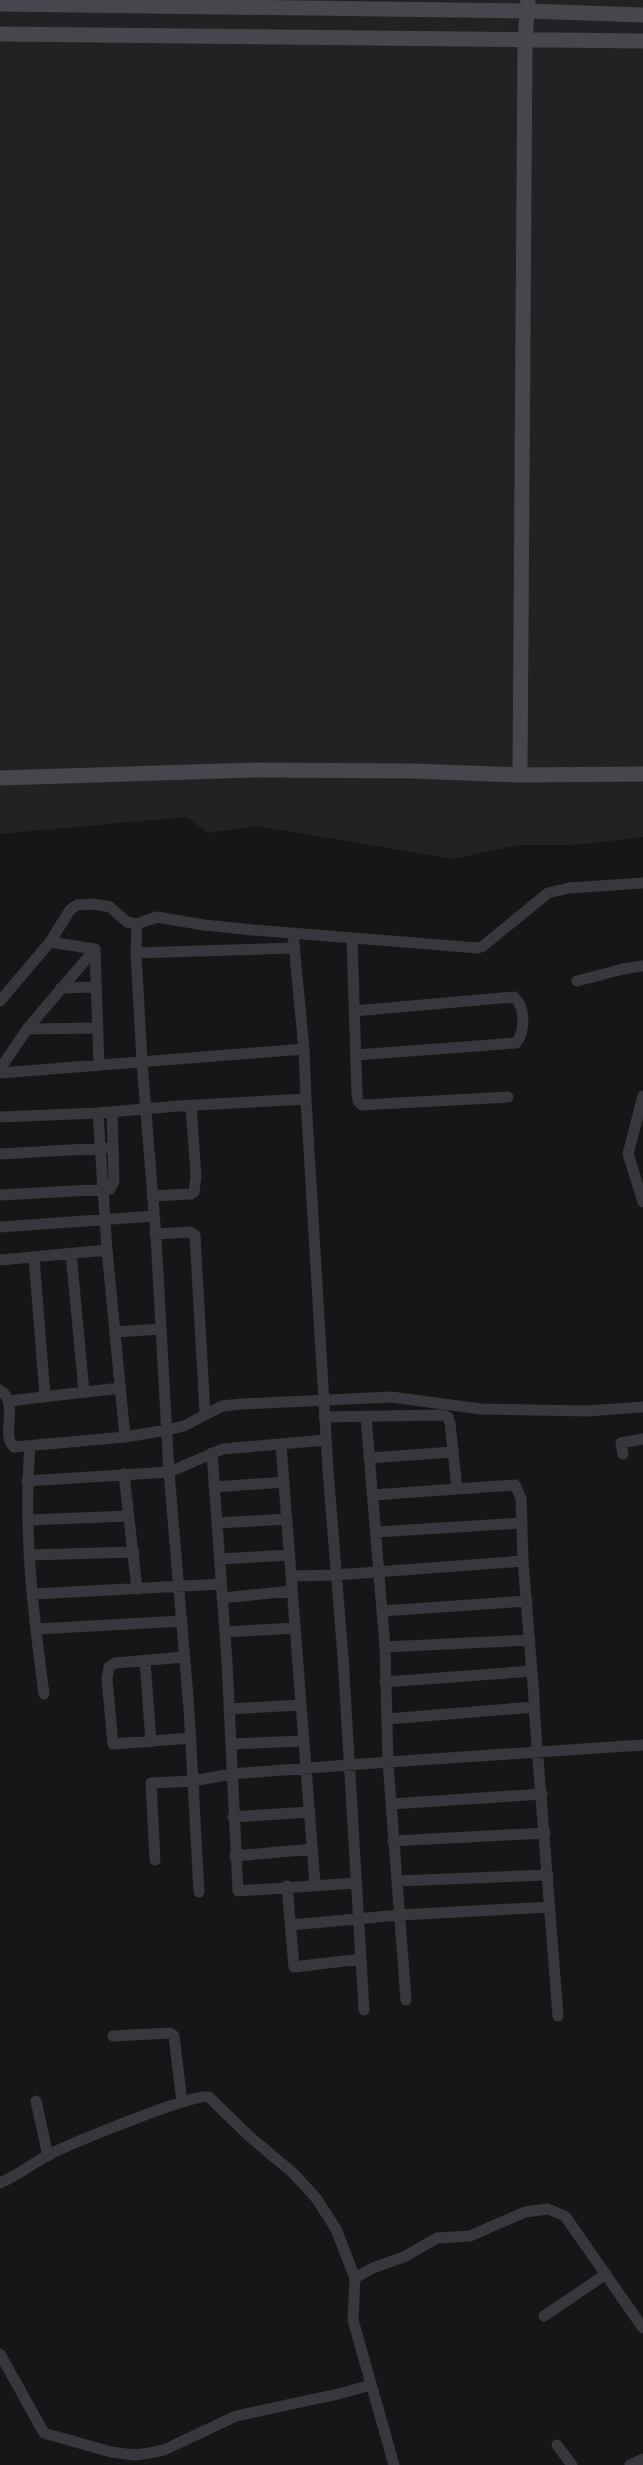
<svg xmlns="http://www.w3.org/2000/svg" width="643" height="2465" font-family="'Fira Sans Condensed',sans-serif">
	<rect width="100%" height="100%" fill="#161618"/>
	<path fill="#222225" d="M0,0H643V837L575,845H518L453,859L257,826L208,833L186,817L0,834Z"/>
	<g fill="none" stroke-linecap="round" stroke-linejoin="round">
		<path stroke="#37383d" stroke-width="11" d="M137,924L136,953L142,1062L156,1237L169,1472L189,1709L199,1892
			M352,939L357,1094L358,1101L362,1105L508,1097
			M50,942L95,949L99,1066
			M136,953L295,948
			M577,981L623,969L643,966
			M61,988L95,987
			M0,1001L50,942L70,910L77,905L94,904L110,907L127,922L137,924L157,917L204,925L253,930L478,948L483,946L548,893L569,888L643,883
			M354,1011L514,997C526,1007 525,1032 516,1043L356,1055
			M27,1029L98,1028
			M0,1069L27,1029L95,949
			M0,1073L304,1049
			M643,1096L628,1154L643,1202
			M306,1099L328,1470L343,1657L364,2010
			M98,1113L107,1250L125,1437
			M0,1117L98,1113L178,1106L306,1099L304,1049L293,934
			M0,1154L105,1148
			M0,1195L110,1189L114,1181L112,1112
			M152,1196L191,1194L194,1192L196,1176L191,1106
			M0,1227L154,1216
			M155,1234L190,1232L195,1235L205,1414
			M71,1253L84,1392
			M34,1257L45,1396
			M0,1260L107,1250
			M115,1332L161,1329
			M0,1390C20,1403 0,1435 14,1447L125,1437L167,1430L184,1426L222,1406L241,1404L391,1397L481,1409L587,1411L643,1407
			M9,1401L120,1388
			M324,1417L443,1415L448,1417L450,1423L457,1489
			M366,1417L385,1647L388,1762L406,2000
			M281,1445L315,1884
			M30,1447C23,1529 33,1612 44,1694
			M212,1453L227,1662L238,1891L356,1883
			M623,1454L621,1443L643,1439
			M369,1458L453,1452
			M124,1474L137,1589
			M27,1481L169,1472L223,1449L326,1440
			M214,1487L284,1482
			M373,1495L515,1485L521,1498L523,1561L534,1697V1707L387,1719
			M29,1520L129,1516
			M217,1523L287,1519
			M376,1532L522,1523
			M29,1555L134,1552
			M220,1559L289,1555
			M292,1576L336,1575L523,1561
			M33,1594L221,1584
			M222,1598L292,1591
			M382,1611L527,1601
			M37,1629L182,1621
			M225,1632L295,1628
			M385,1647L530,1640
			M184,1657L115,1663L109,1667L107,1679L113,1744L191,1738
			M145,1661L151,1742
			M385,1682L532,1671
			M534,1707L558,2016
			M229,1709L300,1705
			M231,1744L303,1741
			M391,1804L542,1794
			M233,1817L310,1812
			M393,1841L545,1833
			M235,1856L313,1849
			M155,1860L151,1783L193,1781L231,1774L388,1762L643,1745
			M397,1881L548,1875
			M287,1886L294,1967L361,1959
			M291,1925L399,1915L550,1907
			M113,2036L170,2033L174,2036L182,2102
			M36,2101L48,2156
			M0,2183C17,2176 32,2164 48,2155C68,2145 195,2092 209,2097L249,2136L293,2173L316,2198L336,2229L355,2278L353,2320L394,2465
			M355,2278L373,2268L406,2256L437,2238L470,2236L525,2212L548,2209L565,2216L643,2328
			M544,2316L606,2274
			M0,2354L44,2433L111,2452L134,2455L150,2453L164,2450L236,2416L342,2393L371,2385
			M557,2445L572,2465
			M630,2465L643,2459"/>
		<path stroke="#45474d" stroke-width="15" d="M0,4L528,11L643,15
			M0,34L643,41
			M520,775L643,774
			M0,778L254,770L412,771L520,775L525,40L528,0"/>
	</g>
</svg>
